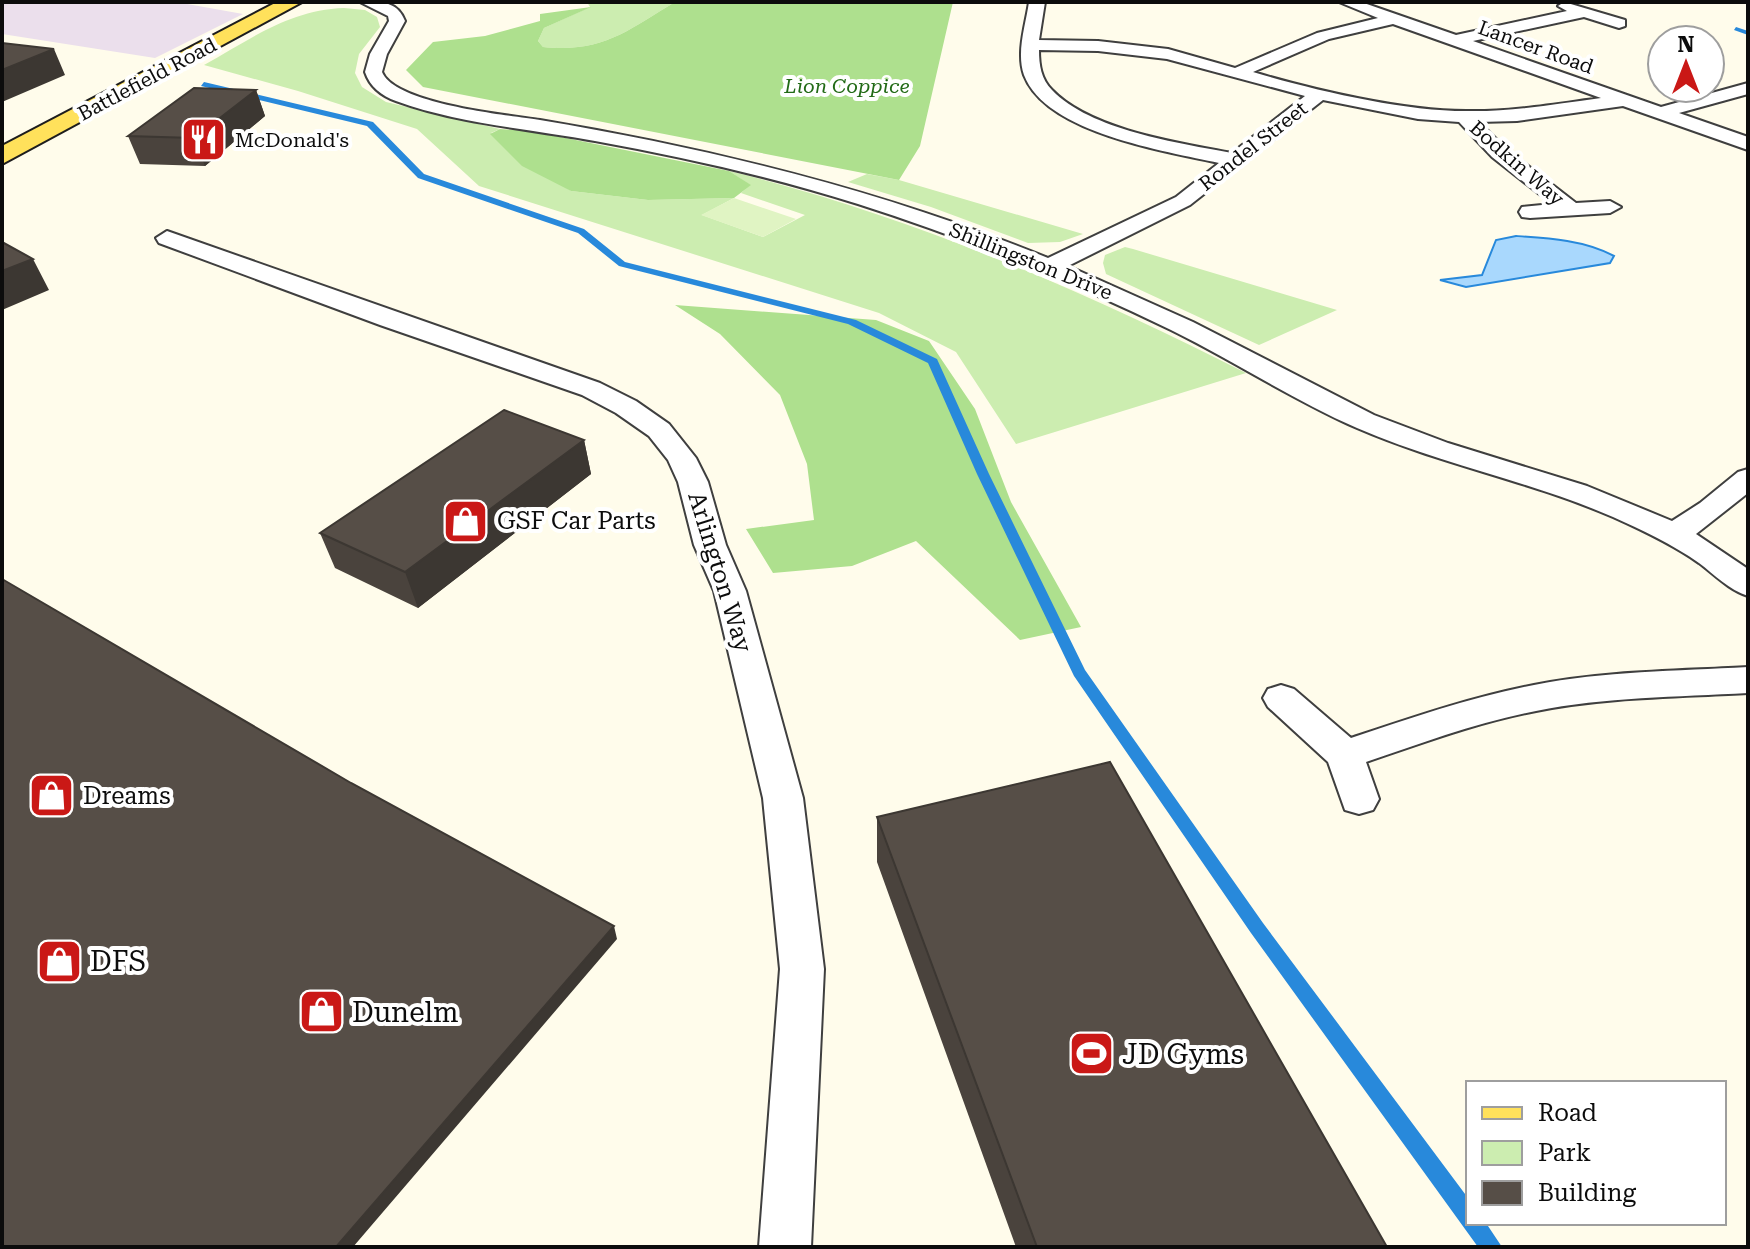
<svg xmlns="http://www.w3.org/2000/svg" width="1750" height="1249" font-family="'Roboto Serif',serif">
	<rect width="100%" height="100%" fill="#fffceb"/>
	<path fill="#ebdfec" d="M2,2H176L243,14L155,58L2,34Z"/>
	<path fill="#ccedb0" d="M587,2H675C627,31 602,53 543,47L538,41L544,28L590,7Z
		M344,8L365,10L377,17L380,27L359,54L355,73L362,87L386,102L500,129L491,133L571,191L648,200L734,198L702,215L763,237L805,215L741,193L750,185L729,171C906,214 1083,290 1246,373L1016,444L956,352L879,313L479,186L417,129L298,91L204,65C251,39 289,10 344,8Z
		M867,174L899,180L1083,234L1060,242L1028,243L931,207L848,182Z
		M1125,247L1133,249L1337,310L1259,345L1106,274L1103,263L1105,255Z"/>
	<path fill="#aee08e" d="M675,2H953L920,146L899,180L423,87L406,70L433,42L485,36L540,21V14L591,7L544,28L538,41L543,47C602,53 627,31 675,2Z
		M500,129L531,131L729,171L751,185L734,198L648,200L571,191L522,166L490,134Z
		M675,305L876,320L929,341L975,409L1011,502L1081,627L1020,640L916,541L852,566L773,573L746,529L814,520L807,464L780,395L720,334Z"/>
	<path fill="#e0f4c3" d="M734,198L796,219L763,237L701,215Z"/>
	<path fill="#a9d8fd" stroke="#2889db" stroke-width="2" d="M1516,236C1548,238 1585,240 1614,256L1610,263L1466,287L1440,280L1482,275L1496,240Z"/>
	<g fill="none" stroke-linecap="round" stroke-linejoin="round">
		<path fill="#2889db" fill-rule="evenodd" d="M1736,27L1748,31V35L1734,30Z
			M204,82L373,122L424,174L584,229L625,262L856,320L937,359L989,474L1085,670L1263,923L1468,1198V1223H1486L1502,1247H1478L1251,933L1074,676L977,474L928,363L848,324L619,266L578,233L418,178L367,126L201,86Z"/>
		<defs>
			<path id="street" d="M360,2C380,2 397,0 405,21L387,54L382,72C395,104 507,115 540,120C714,149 884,191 1048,258L1176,197L1219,163C1165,151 1046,133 1024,75C1016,52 1026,24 1029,2H1045L1039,40L1098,41L1168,49L1235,68L1317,33L1378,18L1339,2H1361L1456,35L1567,11L1558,6L1564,2L1625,20V26L1619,28L1584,17L1473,41L1661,107L1748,83V94L1679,113L1748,137V150L1623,106L1517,121L1479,122L1506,149L1576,203L1610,201L1621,207L1610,213L1530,218L1522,217L1519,212L1522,207L1552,204L1492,157L1459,122L1418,119L1323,100L1190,205L1068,266L1193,322L1374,415L1448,443L1587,486L1672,521L1700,503L1738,472L1748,469V493L1696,534L1748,569V596C1729,590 1715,575 1699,563C1672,544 1642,530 1613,517C1530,481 1440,464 1357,428C1293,400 1234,361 1171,330C1070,281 965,238 858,204C772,177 684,157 595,141C530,129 459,124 396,101C382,96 370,87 365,72L370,54L389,21L388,16ZM1393,24L1601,98C1556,104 1511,112 1466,111C1403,111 1314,90 1253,72L1329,39ZM1039,50L1098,51L1167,59L1305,96L1232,153C1179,143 1090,130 1052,90C1041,79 1039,65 1039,50Z
				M167,231L600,383L636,401L669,424L696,458L708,482L726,545L746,591L803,798L824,969L811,1247H759L780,969L763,798L714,591L694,545L678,482L668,460L649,436L616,413L582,395L380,325L159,243L156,238Z
				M1748,667V693C1677,697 1605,697 1536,711C1478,722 1422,743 1366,762L1379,799L1373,810L1359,814L1345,810L1328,762L1268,707L1263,698L1268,689L1281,685L1294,689L1351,738C1411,718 1472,697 1534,685C1604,671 1677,671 1748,667Z"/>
			<path id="primary" d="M277,2H302L2,164V146Z"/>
		</defs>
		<use href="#street" stroke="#3f3f3f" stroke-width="4"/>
		<use href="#primary" stroke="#1d1d1d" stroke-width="4"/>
		<use href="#street" fill="#fff" fill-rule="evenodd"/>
		<use href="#primary" fill="#ffe15b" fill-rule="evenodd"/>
	</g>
	<path fill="#4a433d" d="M256,90L265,116L205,166L140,164L128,136Z
		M584,440L591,474L418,608L335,568L320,533Z
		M877,817L1387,1247H1016L877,862Z"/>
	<path fill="#3c3732" d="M54,49L65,75L2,102V70Z
		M256,90L265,116L205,166L194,138Z
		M33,259L49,290L2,310V271Z
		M584,440L591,474L418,608L405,572Z
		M614,926L617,939L353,1247H336Z"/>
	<path fill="#564e47" stroke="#3c3732" stroke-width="2" d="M2,43L54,49L2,70Z
		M194,88L256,90L194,138L128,136Z
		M2,242L33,259L2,271Z
		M504,410L584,440L405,572L320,533Z
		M2,579L351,783L614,926L336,1247H2Z
		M1110,762L1387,1247H1037L877,817Z"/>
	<defs>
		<symbol id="restaurant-square" viewBox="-11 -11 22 22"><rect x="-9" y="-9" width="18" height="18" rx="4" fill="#ca1816" stroke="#fff"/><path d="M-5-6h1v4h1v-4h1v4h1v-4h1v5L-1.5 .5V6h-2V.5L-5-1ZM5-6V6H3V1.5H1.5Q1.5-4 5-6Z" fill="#fff"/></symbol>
		<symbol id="shop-square" viewBox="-11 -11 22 22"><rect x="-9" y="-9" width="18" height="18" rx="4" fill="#ca1816" stroke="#fff"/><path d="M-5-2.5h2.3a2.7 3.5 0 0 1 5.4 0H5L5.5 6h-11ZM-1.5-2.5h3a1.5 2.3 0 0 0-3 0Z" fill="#fff"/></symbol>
		<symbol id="stadium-square" viewBox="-11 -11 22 22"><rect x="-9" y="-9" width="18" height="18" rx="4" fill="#ca1816" stroke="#fff"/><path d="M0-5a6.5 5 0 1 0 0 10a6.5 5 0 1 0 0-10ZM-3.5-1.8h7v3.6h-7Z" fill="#fff"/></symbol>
	</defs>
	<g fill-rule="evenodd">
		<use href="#restaurant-square" x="178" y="114" width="51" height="51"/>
		<use href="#shop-square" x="440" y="496" width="51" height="51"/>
		<use href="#shop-square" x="26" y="770" width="51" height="51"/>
		<use href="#shop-square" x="34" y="936" width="51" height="51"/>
		<use href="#shop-square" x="296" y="986" width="51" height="51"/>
		<use href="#stadium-square" x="1066" y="1028" width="51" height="51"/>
	</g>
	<g text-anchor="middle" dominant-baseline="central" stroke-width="8" stroke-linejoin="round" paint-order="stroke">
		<g font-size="20" fill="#0c0c0c" stroke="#fff">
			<text transform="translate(1536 47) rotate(20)">Lancer Road</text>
			<text transform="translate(147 79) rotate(-28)">Battlefield Road</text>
			<text transform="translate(1253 146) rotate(-38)">Rondel Street</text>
			<text transform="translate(1517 163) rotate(41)">Bodkin Way</text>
			<text transform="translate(1031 261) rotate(22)">Shillingston Drive</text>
		</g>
		<g font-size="20" font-style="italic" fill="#226a16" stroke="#fff">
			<text x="847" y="86">Lion Coppice</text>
		</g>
		<g font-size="20" fill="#0c0c0c" stroke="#fff" text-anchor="start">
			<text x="235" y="140">McDonald's</text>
		</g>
		<g font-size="24" fill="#0c0c0c" stroke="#fff" text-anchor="start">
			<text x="497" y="521">GSF Car Parts</text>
			<text x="83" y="796">Dreams</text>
		</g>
		<g font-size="24" fill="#0c0c0c" stroke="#fff">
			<text transform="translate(720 572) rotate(73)">Arlington Way</text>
		</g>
		<g font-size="28" fill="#0c0c0c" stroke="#fff" text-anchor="start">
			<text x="90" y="961">DFS</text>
			<text x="352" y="1012">Dunelm</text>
			<text x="1122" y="1054">JD Gyms</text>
		</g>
	</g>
	<rect width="1750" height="1249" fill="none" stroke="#0c0c0c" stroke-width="8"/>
	<rect x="1466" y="1081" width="260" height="144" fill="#ffffff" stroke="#9e9e9e" stroke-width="2"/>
	<rect x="1482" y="1107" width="40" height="12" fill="#ffe15b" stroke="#9e9e9e" stroke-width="2"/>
	<text x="1538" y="1121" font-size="24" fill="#0c0c0c">Road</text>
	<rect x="1482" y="1141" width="40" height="24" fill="#ccedb0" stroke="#9e9e9e" stroke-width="2"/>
	<text x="1538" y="1161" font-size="24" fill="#0c0c0c">Park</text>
	<rect x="1482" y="1181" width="40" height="24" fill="#564e47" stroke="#9e9e9e" stroke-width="2"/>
	<text x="1538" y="1201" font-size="24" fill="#0c0c0c">Building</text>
	<g transform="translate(1686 64)"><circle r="38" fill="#ffffff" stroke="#9e9e9e" stroke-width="2"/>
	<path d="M0-6L14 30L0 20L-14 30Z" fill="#ca1816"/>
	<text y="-12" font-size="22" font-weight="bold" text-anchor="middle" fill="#0c0c0c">N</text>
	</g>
</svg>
